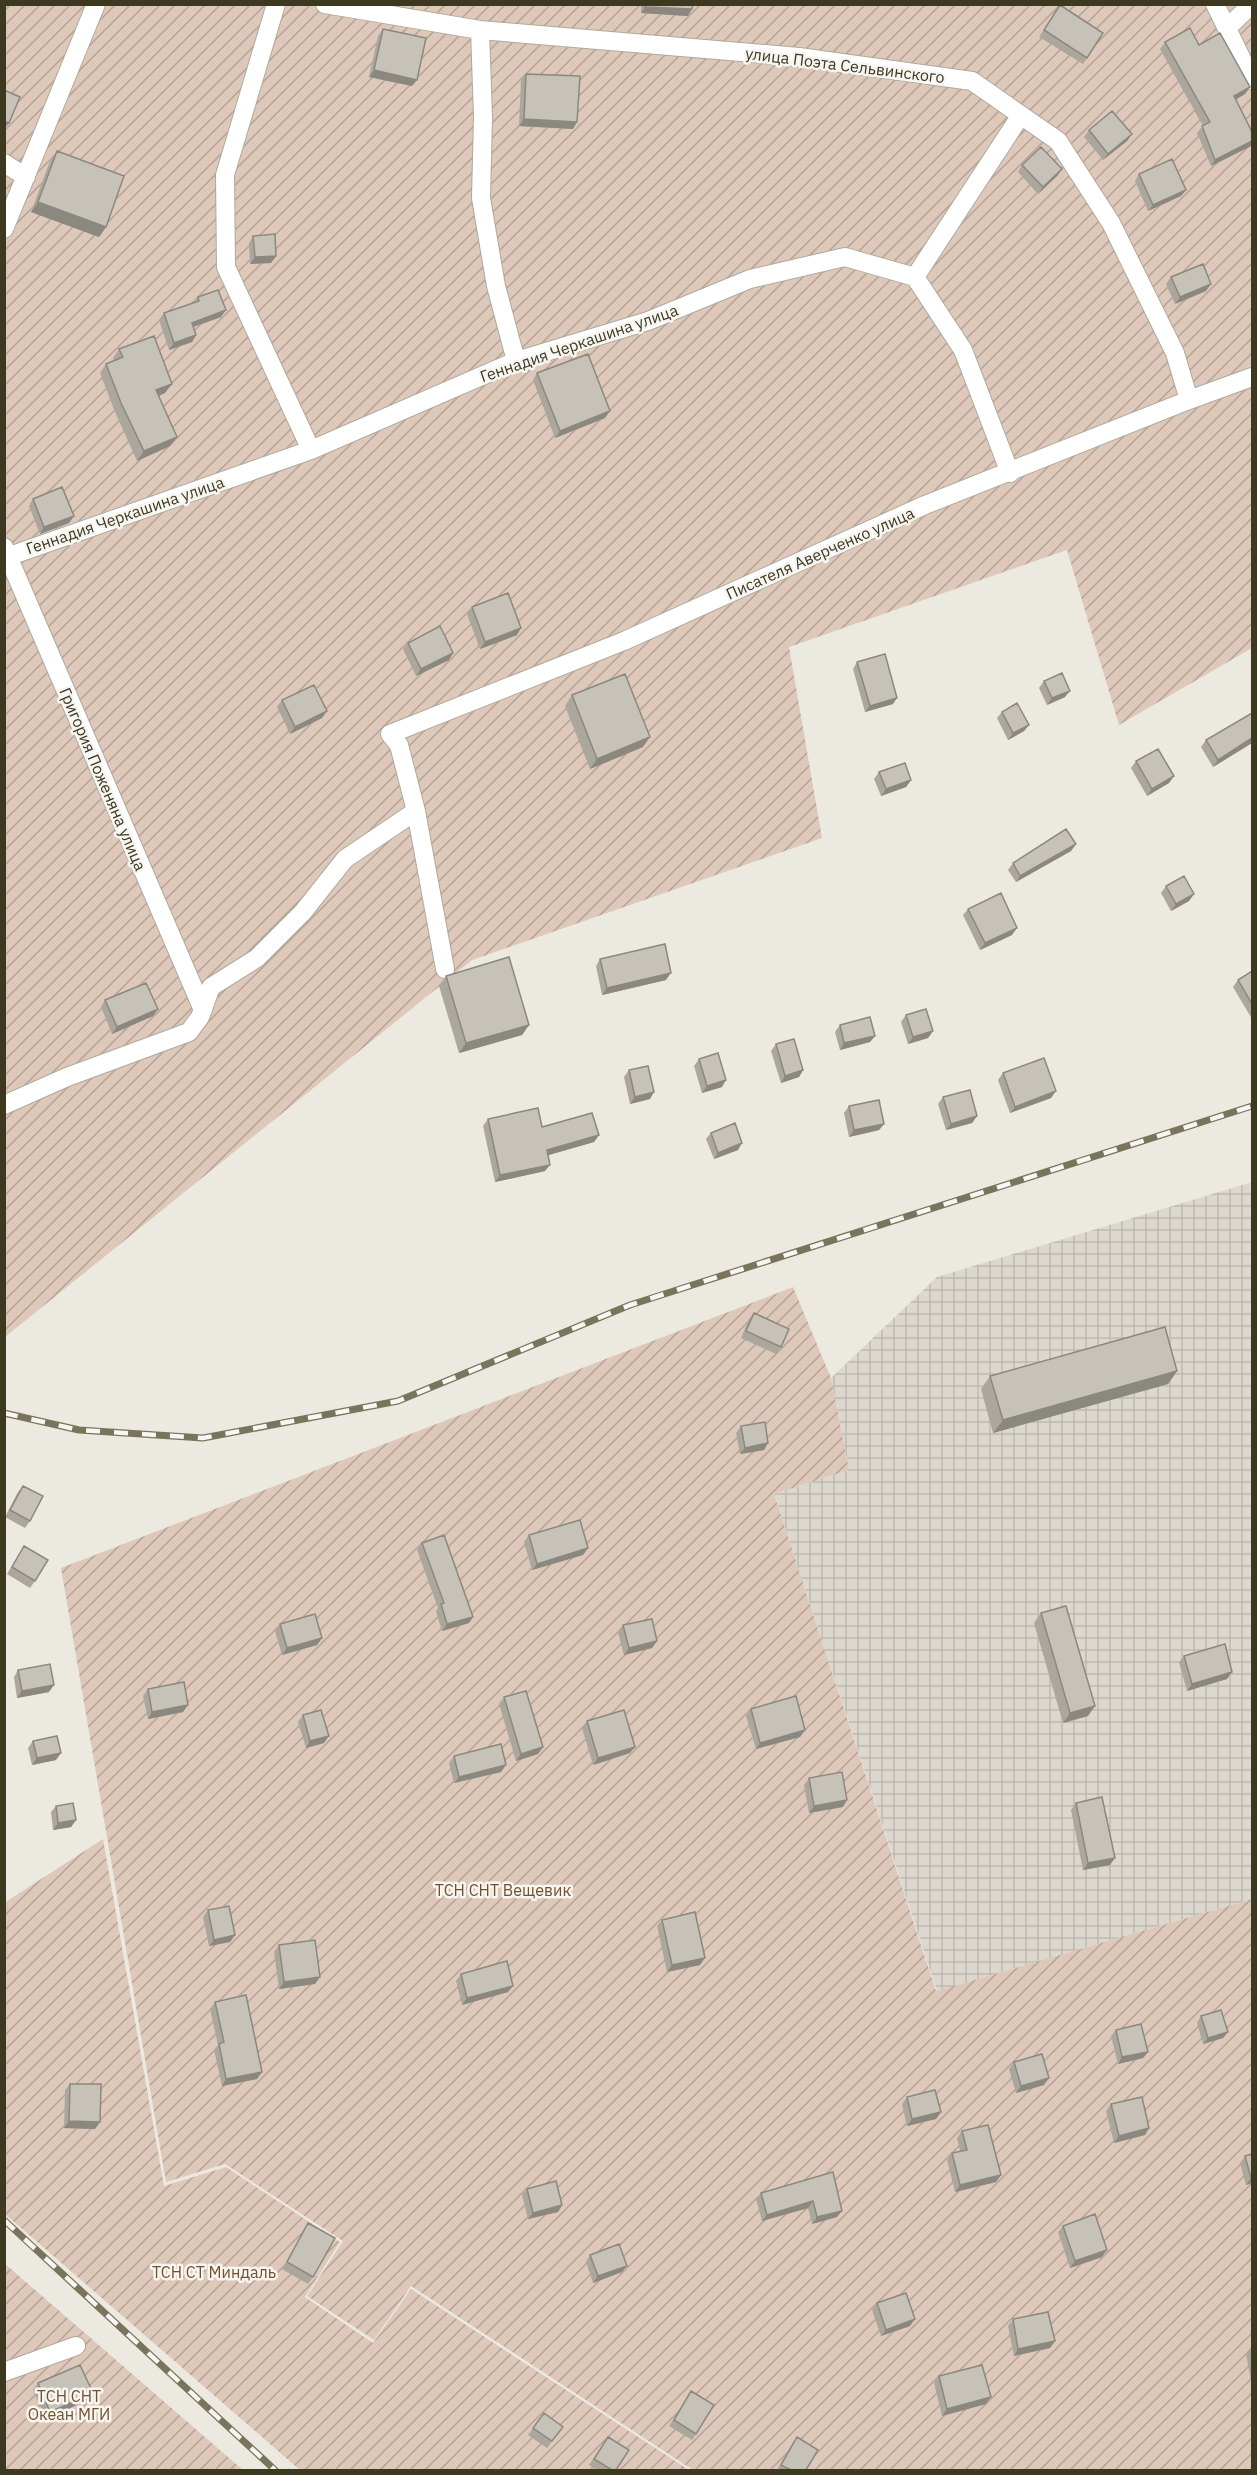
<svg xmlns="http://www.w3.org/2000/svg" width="1257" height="2475" font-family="'IBM Plex Sans',sans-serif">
	<defs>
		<pattern id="industrial-grid" width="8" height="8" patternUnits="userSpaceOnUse" patternTransform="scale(1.5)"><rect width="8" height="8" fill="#dcd8cf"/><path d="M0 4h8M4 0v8" fill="none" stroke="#bebab1"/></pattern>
		<pattern id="garden-furrows" width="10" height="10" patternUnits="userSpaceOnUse" patternTransform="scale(1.5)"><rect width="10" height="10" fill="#dec8ba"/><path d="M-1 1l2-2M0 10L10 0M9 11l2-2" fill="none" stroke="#b5a397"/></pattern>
	</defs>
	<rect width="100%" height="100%" fill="#ece9e1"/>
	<path fill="url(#industrial-grid)" d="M1252,1182V1899L937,1991L774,1494L849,1470L831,1378L937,1277Z"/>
	<path fill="url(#garden-furrows)" d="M5,5H1252V648L1119,725L1067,550L789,647L822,838L472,960L5,1337Z
		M793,1287L831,1378L849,1470L774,1494L936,1991L1252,1899V2470H693L411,2286L374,2340L307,2296L343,2241L225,2164L166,2182L61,1568Z
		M103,1839L164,2186L226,2167L340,2242L305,2297L373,2343L411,2289L689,2470H300L5,2214L4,1903Z
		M4,2263L243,2470H5Z"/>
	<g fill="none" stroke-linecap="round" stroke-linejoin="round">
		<defs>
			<path id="minor" d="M276,4L225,175L226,267L311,450
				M325,4L480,30L799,57L972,81L1058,141L1111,223L1175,353L1189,400
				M1215,4L1252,80
				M1227,28L1252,4
				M480,30L483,117L481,198L496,286L516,361
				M4,163L26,177
				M4,229L96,4
				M915,277L1021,115
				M4,547L203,1010
				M4,558L311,450L516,361L648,321L750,279L845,257L915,277L963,350L1010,473
				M445,969L416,811L399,745L390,734L624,641L925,505L1189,400L1252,377
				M4,1105L67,1077L189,1032L200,1017L211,987L257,958L303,912L345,859L416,811
				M4,2372L76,2346"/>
		</defs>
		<use href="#minor" stroke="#adaa9c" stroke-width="20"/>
		<use href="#minor" stroke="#fff" stroke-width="18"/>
		<defs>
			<path id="rail" d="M4,1413L79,1430L203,1438L398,1401L630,1305L1252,1106
				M4,2220L275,2470"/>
		</defs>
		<use href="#rail" stroke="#79755c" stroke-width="7"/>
		<use href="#rail" stroke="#f8f6f2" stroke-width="4.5" stroke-dasharray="14" stroke-linecap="butt"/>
	</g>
	<path fill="#aba79d" d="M641,4H693L692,9L688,16L641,13Z
		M1055,12L1087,58L1083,64L1039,37Z
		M383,29L412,86L369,77L378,36Z
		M1165,42L1199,45L1250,87L1245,94L1236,99L1251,146L1211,166L1197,133L1203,126L1160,49Z
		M526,74L573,129L519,126L521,80Z
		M1089,130L1132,134L1127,141L1103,160L1084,137Z
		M57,151L106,227L99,237L31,212L50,161Z
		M1022,165L1062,169L1057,176L1038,194L1018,172Z
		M1139,174L1186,190L1181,196L1148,211L1135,181Z
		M253,236L276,256L271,263L250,264L249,243Z
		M1171,277L1206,291L1175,304L1166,284Z
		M198,297L221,317L194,327L196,335L192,342L169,350L159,320L164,313L194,303Z
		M119,349L165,393L159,396L170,446L137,461L115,412L100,373L106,364L114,361L113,358Z
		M537,373L605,418L555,438L533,380Z
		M33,499L74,516L69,523L40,534L29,506Z
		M472,607L517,635L480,649L467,614Z
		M408,643L453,653L449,660L416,676L403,649Z
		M857,662L893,704L865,712L853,669Z
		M1044,681L1065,697L1047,705L1039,688Z
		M572,695L643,747L590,769L565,706Z
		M282,700L322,718L290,734L277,707Z
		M1002,712L1029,725L1024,731L1008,740L997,718Z
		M1252,713V744V743L1213,767L1201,747L1206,740Z
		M1136,761L1174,776L1169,783L1147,796L1131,768Z
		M879,772L911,780L906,787L881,796L874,779Z
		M1076,844L1071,851L1016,882L1008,870L1013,863Z
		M1166,886L1194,894L1189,901L1171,911L1161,893Z
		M968,909L1012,935L980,950L963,915Z
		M600,959L666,980L602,995L596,966Z
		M1252,971V1019L1233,987L1238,980Z
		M446,976L529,1025L522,1035L459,1053L439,986Z
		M105,1000L158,1009L153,1016L112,1034L101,1007Z
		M906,1015L933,1031L928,1038L908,1044L901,1022Z
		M840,1025L875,1036L870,1042L840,1050L835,1032Z
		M776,1044L803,1070L799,1077L781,1083L771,1051Z
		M699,1059L722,1087L702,1093L694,1066Z
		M629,1070L650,1099L630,1104L624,1077Z
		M1003,1073L1051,1098L1010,1113L998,1080Z
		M943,1097L977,1116L972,1123L946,1130L938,1104Z
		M849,1106L884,1124L879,1130L849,1137L844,1113Z
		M488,1119L542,1127L599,1135L594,1142L548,1155L545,1171L495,1182L483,1126Z
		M711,1133L738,1150L714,1159L706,1139Z
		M754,1313L781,1347L776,1354L741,1338L749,1319Z
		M1177,1371L1168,1384L993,1433L981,1389L990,1376Z
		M741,1426L764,1450L740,1454L736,1433Z
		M23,1486L30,1521L25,1528L5,1517L18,1492Z
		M529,1535L588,1548L583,1555L532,1570L524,1542Z
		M422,1543L473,1617L469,1623L442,1631L436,1611L438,1608L417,1550Z
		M24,1546L35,1581L30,1588L7,1574Z
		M1041,1613L1088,1716L1063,1723L1034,1623Z
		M280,1624L322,1638L317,1645L282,1655L275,1631Z
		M623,1625L652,1648L624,1655L618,1632Z
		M1184,1656L1232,1672L1227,1679L1187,1691L1179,1662Z
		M18,1670L49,1692L17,1698L14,1677Z
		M148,1689L183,1712L148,1719L143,1696Z
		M504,1697L543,1747L538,1754L516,1761L499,1704Z
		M751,1709L805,1730L800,1737L756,1749L746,1716Z
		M303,1715L324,1743L306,1748L298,1722Z
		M587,1721L630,1753L593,1765L582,1728Z
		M33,1741L56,1760L32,1765L28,1748Z
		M454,1756L501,1772L454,1783L449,1763Z
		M809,1778L843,1807L809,1813L804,1785Z
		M1076,1803L1110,1865L1083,1870L1071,1810Z
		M56,1806L76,1820L71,1827L53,1830L51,1812Z
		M208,1910L235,1935L230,1942L209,1946L203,1917Z
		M662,1920L700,1965L667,1972L657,1926Z
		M279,1945L315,1984L279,1989L274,1952Z
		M461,1974L508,1992L462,2005L456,1981Z
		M215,2002L262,2072L257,2079L222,2086L214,2050L218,2045L210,2009Z
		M1201,2016L1228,2032L1223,2038L1203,2044L1197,2023Z
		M1116,2030L1148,2052L1143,2058L1118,2064L1111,2036Z
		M1014,2062L1044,2085L1016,2093L1009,2069Z
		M70,2084L100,2122L95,2129L64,2128L65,2090Z
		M907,2097L941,2112L936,2119L907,2126L902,2104Z
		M1111,2104L1149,2128L1145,2135L1114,2143L1106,2111Z
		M962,2131L1001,2175L996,2182L955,2192L947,2160L952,2153L960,2151L957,2138Z
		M1252,2154V2183L1246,2185L1240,2163L1245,2156Z
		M833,2172L837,2217L812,2224L808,2208L762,2221L756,2199L761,2193Z
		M527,2189L562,2205L558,2212L528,2219L522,2195Z
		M308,2223L313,2277L308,2284L282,2269Z
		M1063,2226L1102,2257L1070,2268L1058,2232Z
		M590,2255L622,2272L593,2283L586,2262Z
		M877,2303L910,2326L881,2336L872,2310Z
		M1013,2319L1055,2341L1050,2348L1014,2356L1008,2326Z
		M1252,2347V2386L1246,2354L1250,2348Z
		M939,2376L986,2404L942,2416L934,2383Z
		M38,2383L93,2393L88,2400L46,2419L33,2390Z
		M691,2391L696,2434L692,2440L669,2426Z
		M544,2413L563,2427L547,2448L528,2435Z
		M608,2437L616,2470H597L589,2465Z
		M797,2437L806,2470H777L792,2444Z"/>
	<path fill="#8b8880" d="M645,7L692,9L688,16L641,13Z
		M374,70L417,80L412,86L369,77Z
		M1250,87L1245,94L1230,103L1234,96Z
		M524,119L577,122L573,129L519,126Z
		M4,121L9,123L4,129Z
		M1132,134L1127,141L1103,160L1108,154Z
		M1252,141L1251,146L1211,166L1215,160Z
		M1062,169L1057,176L1038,194L1043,187Z
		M1186,190L1181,196L1148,211L1153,205Z
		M38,202L106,227L99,237L31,212Z
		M276,256L271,263L250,264L255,257Z
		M1211,284L1206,291L1175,304L1180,297Z
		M226,310L221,317L187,329L192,323Z
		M196,335L192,342L169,350L174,343Z
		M172,384L165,393L150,399L156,390Z
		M610,411L605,418L555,438L560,431Z
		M177,437L170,446L137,461L144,451Z
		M74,516L69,523L40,534L44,527Z
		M521,628L517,635L480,649L485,642Z
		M453,653L449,660L416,676L421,669Z
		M1070,691L1065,697L1047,705L1052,698Z
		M897,698L893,704L865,712L870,706Z
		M327,711L322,718L290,734L295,727Z
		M1029,725L1024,731L1008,740L1013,733Z
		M650,737L643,747L590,769L597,759Z
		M1252,738V743L1213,767L1218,760Z
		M1174,776L1169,783L1147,796L1152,789Z
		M911,780L906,787L881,796L886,789Z
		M1076,844L1071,851L1016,882L1020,876Z
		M1194,894L1189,901L1171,911L1176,904Z
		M1017,928L1012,935L980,950L985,943Z
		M671,973L666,980L602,995L607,988Z
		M158,1009L153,1016L112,1034L117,1027Z
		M529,1025L522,1035L459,1053L466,1043Z
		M933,1031L928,1038L908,1044L913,1037Z
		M875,1036L870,1042L840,1050L844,1043Z
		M803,1070L799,1077L781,1083L785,1076Z
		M726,1080L722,1087L702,1093L707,1086Z
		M1056,1091L1051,1098L1010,1113L1015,1107Z
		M654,1092L650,1099L630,1104L635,1097Z
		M977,1116L972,1123L946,1130L951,1124Z
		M884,1124L879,1130L849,1137L854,1130Z
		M599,1135L594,1142L542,1157L547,1150Z
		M742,1143L738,1150L714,1159L718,1153Z
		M550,1165L545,1171L495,1182L500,1175Z
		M1177,1371L1168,1384L993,1433L1003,1420Z
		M768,1443L764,1450L740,1454L745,1448Z
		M588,1548L583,1555L532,1570L537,1564Z
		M473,1617L469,1623L442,1631L447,1624Z
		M322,1638L317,1645L282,1655L287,1648Z
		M657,1641L652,1648L624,1655L629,1648Z
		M1232,1672L1227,1679L1187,1691L1192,1684Z
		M54,1685L49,1692L17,1698L22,1691Z
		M188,1705L183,1712L148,1719L152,1712Z
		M1095,1706L1088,1716L1063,1723L1070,1713Z
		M805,1730L800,1737L756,1749L760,1743Z
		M329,1736L324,1743L306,1748L310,1741Z
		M543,1747L538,1754L516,1761L521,1754Z
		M635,1747L630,1753L593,1765L598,1758Z
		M61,1753L56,1760L32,1765L37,1758Z
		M506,1765L501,1772L454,1783L459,1777Z
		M847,1800L843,1807L809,1813L814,1806Z
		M76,1820L71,1827L53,1830L58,1823Z
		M1115,1858L1110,1865L1083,1870L1088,1863Z
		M235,1935L230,1942L209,1946L214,1940Z
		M705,1958L700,1965L667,1972L672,1965Z
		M320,1977L315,1984L279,1989L284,1982Z
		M513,1986L508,1992L462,2005L467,1998Z
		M1228,2032L1223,2038L1203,2044L1208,2038Z
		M1148,2052L1143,2058L1118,2064L1122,2057Z
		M262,2072L257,2079L222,2086L226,2079Z
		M1049,2078L1044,2085L1016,2093L1021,2086Z
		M941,2112L936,2119L907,2126L912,2119Z
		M69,2121L100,2122L95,2129L64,2128Z
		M1149,2128L1145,2135L1114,2143L1119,2136Z
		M1001,2175L996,2182L955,2192L960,2185Z
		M1252,2177V2183L1246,2185L1251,2178Z
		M813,2201L808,2208L762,2221L767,2215Z
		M562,2205L558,2212L528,2219L533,2213Z
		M842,2211L837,2217L812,2224L817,2217Z
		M1107,2250L1102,2257L1070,2268L1075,2261Z
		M627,2266L622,2272L593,2283L598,2276Z
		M915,2319L910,2326L881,2336L886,2330Z
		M1055,2341L1050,2348L1014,2356L1018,2349Z
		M93,2393L88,2400L46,2419L50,2412Z
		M991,2397L986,2404L942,2416L947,2409Z"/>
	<path fill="#c7c2b7" stroke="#8b8880" stroke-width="1.5" d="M646,4H693L692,9L645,7Z
		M1060,5L1103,33L1087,58L1044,30Z
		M1190,28L1199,45L1220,33L1250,87L1234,96L1252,132V141L1215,160L1202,126L1210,122L1165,42Z
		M383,29L426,38L417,80L374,70Z
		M526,74L580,76L577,122L524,119Z
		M4,90L20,97L9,123L4,121Z
		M1112,111L1132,134L1108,154L1089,130Z
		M1041,147L1062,169L1043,187L1022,165Z
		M57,151L124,176L106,227L38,202Z
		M1172,159L1186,190L1153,205L1139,174Z
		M275,234L276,256L255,257L253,236Z
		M1203,264L1211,284L1180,297L1171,277Z
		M218,290L226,310L192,323L196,335L174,343L164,313L199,301L198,297Z
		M154,336L172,384L156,390L177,437L144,451L121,403L106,364L123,357L119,349Z
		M588,354L610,411L560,431L537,373Z
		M62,487L74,516L44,527L33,499Z
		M508,593L521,628L485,642L472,607Z
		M440,626L453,653L421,669L408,643Z
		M885,654L897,698L870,706L857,662Z
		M1062,673L1070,691L1052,698L1044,681Z
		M625,674L650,737L597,759L572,695Z
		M314,685L327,711L295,727L282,700Z
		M1017,703L1029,725L1013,733L1002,712Z
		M1252,713V738L1218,760L1206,740Z
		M1158,749L1174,776L1152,789L1136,761Z
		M905,763L911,780L886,789L879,772Z
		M1066,829L1076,844L1020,876L1013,863Z
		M1184,876L1194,894L1176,904L1166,886Z
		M1001,893L1017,928L985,943L968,909Z
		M665,944L671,973L607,988L600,959Z
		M509,957L529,1025L466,1043L446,976Z
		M1252,971V1004L1238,980Z
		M146,983L158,1009L117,1027L105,1000Z
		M926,1009L933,1031L913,1037L906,1015Z
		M870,1017L875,1036L844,1043L840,1025Z
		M794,1039L803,1070L785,1076L776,1044Z
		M718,1053L726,1080L707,1086L699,1059Z
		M1044,1058L1056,1091L1015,1107L1003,1073Z
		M648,1066L654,1092L635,1097L629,1070Z
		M970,1090L977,1116L951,1124L943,1097Z
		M879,1100L884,1124L854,1130L849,1106Z
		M538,1108L542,1127L592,1113L599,1135L547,1150L550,1165L500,1175L488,1119Z
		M735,1123L742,1143L718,1153L711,1133Z
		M754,1313L789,1329L781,1347L746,1331Z
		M1165,1327L1177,1371L1003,1420L990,1376Z
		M765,1422L768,1443L745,1448L741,1426Z
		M23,1486L43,1496L30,1521L10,1510Z
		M580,1520L588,1548L537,1564L529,1535Z
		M444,1535L473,1617L447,1624L441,1604L444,1603L422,1543Z
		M24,1546L48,1560L35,1581L12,1567Z
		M1066,1606L1095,1706L1070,1713L1041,1613Z
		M315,1614L322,1638L287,1648L280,1624Z
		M652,1619L657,1641L629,1648L623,1625Z
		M1225,1644L1232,1672L1192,1684L1184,1656Z
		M50,1664L54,1685L22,1691L18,1670Z
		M184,1682L188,1705L152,1712L148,1689Z
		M526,1691L543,1747L521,1754L504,1697Z
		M796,1696L805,1730L760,1743L751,1709Z
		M321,1710L329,1736L310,1741L303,1715Z
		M624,1710L635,1747L598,1758L587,1721Z
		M57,1736L61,1753L37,1758L33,1741Z
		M501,1744L506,1765L459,1777L454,1756Z
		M842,1772L847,1800L814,1806L809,1778Z
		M1102,1797L1115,1858L1088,1863L1076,1803Z
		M73,1803L76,1820L58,1823L56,1806Z
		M229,1906L235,1935L214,1940L208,1910Z
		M695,1912L705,1958L672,1965L662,1920Z
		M315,1940L320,1977L284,1982L279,1945Z
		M507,1961L513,1986L467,1998L461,1974Z
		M246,1995L262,2072L226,2079L219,2044L224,2042L215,2002Z
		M1221,2010L1228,2032L1208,2038L1201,2016Z
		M1141,2024L1148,2052L1122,2057L1116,2030Z
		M1042,2054L1049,2078L1021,2086L1014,2062Z
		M70,2084H101L100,2122L69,2121Z
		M935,2090L941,2112L912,2119L907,2097Z
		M1142,2097L1149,2128L1119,2136L1111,2104Z
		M988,2125L1001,2175L960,2185L952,2153L967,2150L962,2131Z
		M1252,2154V2177L1251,2178L1245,2156Z
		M833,2172L842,2211L817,2217L813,2201L767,2215L761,2193Z
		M556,2181L562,2205L533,2213L527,2189Z
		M1095,2214L1107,2250L1075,2261L1063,2226Z
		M308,2223L335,2238L313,2277L287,2262Z
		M619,2244L627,2266L598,2276L590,2255Z
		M906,2293L915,2319L886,2330L877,2303Z
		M1048,2312L1055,2341L1018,2349L1013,2319Z
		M80,2365L93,2393L50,2412L38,2383Z
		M982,2365L991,2397L947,2409L939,2376Z
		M691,2391L714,2405L696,2434L674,2420Z
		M544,2413L563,2427L552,2441L533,2428Z
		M608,2437L629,2450L616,2470H612L594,2459Z
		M797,2437L818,2450L806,2470H791L781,2465Z"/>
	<g text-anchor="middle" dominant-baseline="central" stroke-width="5" stroke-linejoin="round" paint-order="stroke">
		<g font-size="16" fill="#3d3921" stroke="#f8f6f2">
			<text transform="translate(845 65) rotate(7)">улица Поэта Сельвинского</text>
			<text transform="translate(579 343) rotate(-19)">Геннадия Черкашина улица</text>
			<text transform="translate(125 515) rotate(-19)">Геннадия Черкашина улица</text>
			<text transform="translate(820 553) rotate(-24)">Писателя Аверченко улица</text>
			<text transform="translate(103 779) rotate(67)">Григория Поженяна улица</text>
		</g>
		<g font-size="16" fill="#74512b" stroke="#f8f6f2">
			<text x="503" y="1890">ТСН СНТ Вещевик</text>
			<text x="214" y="2272">ТСН СТ Миндаль</text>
			<text x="69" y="2396">ТСН СНТ<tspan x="69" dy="18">Океан МГИ</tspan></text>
		</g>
	</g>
	<rect width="1257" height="2475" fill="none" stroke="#3d3921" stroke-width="12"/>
</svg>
